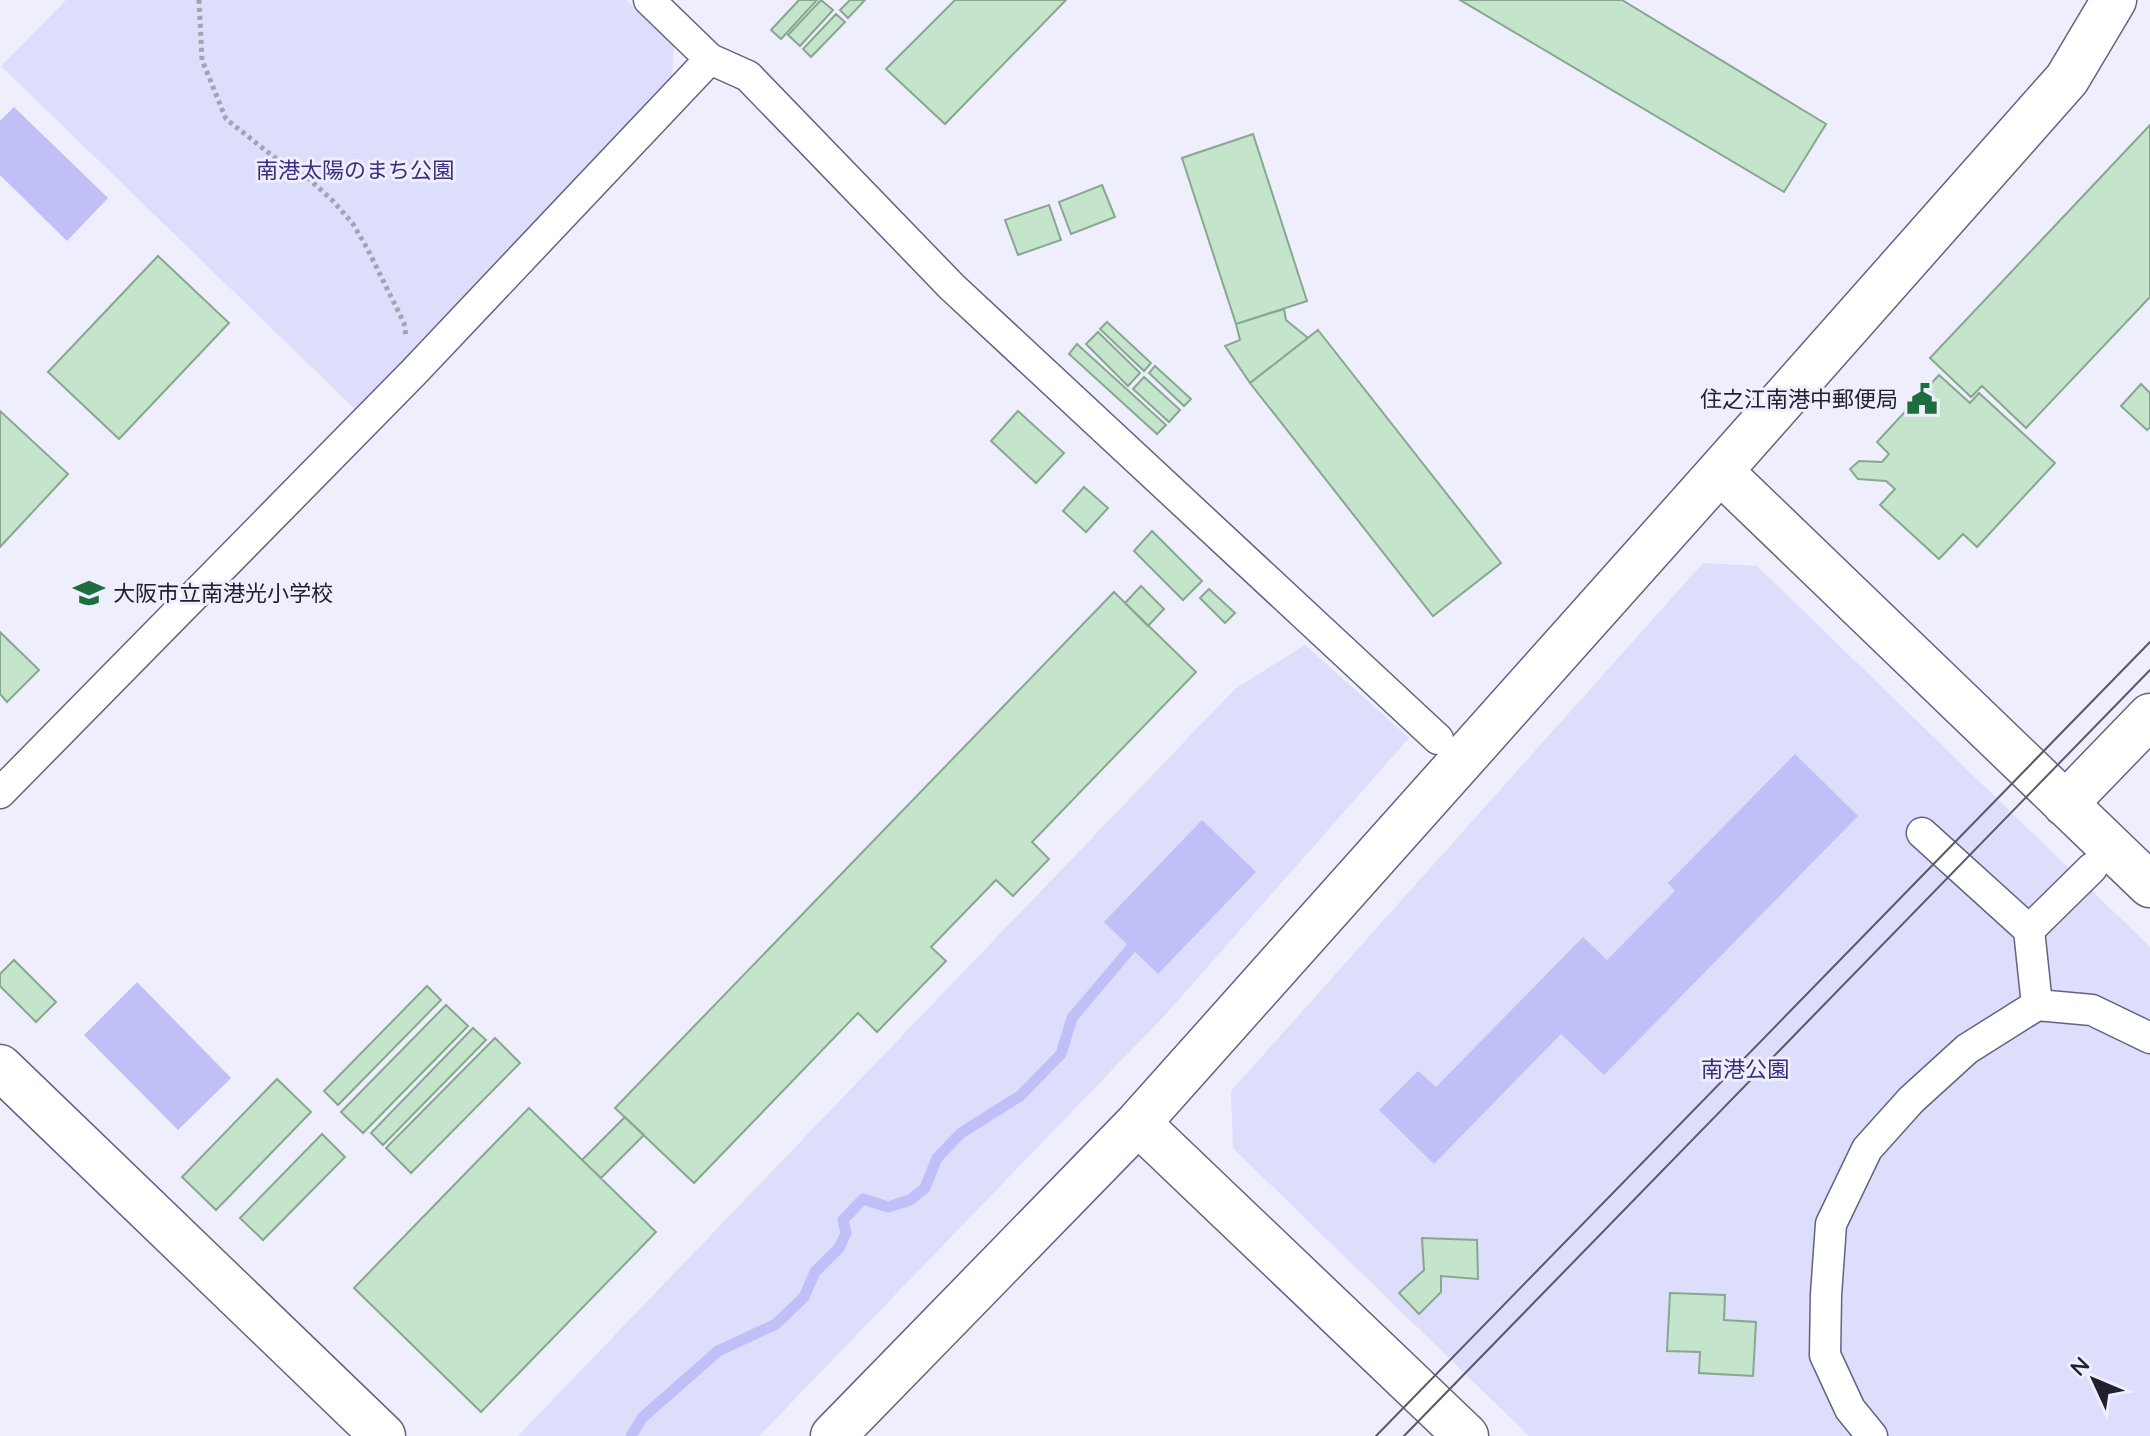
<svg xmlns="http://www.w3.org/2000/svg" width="2150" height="1436" font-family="Quicksand,'Noto Sans JP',sans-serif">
	<rect width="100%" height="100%" fill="#eeeefd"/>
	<path fill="#ddddfc" d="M66,0H626L674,46L671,92L358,412L1,66Z
		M1703,563L1757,566L2150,947V1436H1529L1233,1148L1231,1091Z
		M1305,645L1409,738L1165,1015L759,1436H518L1235,689Z"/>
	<path fill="#c0bff7" d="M14,107L108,198L67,241L0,175V121Z
		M1795,754L1858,816L1604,1075L1561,1034L1434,1164L1379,1110L1418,1071L1436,1087L1583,937L1607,960L1675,891L1668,883Z
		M1202,820L1256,872L1158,974L1104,922Z
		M137,982L231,1078L178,1130L84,1035Z"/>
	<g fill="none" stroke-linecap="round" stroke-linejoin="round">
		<path stroke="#c0bff7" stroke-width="11" d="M631,1436L642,1418L718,1351L776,1324L804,1297L815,1272L839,1248L846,1233L843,1220L863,1199L888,1207L910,1200L925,1188L937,1158L961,1133L1020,1096L1061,1054L1072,1018L1131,948"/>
	</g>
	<path fill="#c4e5cc" stroke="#88a78f" stroke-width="2" d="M799,0H817L781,39L771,30Z
		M821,0L833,10L800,46L788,35Z
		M850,0H865L848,18L840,10Z
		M955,0H1066L945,124L886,69Z
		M1460,0H1622L1826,124L1784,192Z
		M836,14L845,22L811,57L803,49Z
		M2150,125V297L2026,428L1982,386L1971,397L1930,358Z
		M1253,134L1307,301L1236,324L1182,158Z
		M1102,185L1115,217L1071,234L1059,202Z
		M1049,205L1061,240L1018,255L1005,220Z
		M158,256L229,323L119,439L48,372Z
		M1284,309L1286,320L1308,338L1250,383L1225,346L1240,340L1236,324Z
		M1107,322L1151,363L1144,371L1100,329Z
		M1318,330L1501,563L1433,616L1250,383Z
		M1098,332L1140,373L1128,386L1086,344Z
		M1077,344L1166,425L1157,434L1069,354Z
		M1155,366L1191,399L1184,406L1149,373Z
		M1939,375L1970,403L1979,393L2055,463L1977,547L1963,534L1939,559L1880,505L1895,489L1886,481L1858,479L1850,469L1859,461L1882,462L1889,454L1877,442Z
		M1144,377L1180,410L1169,422L1133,389Z
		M2141,384L2150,393V427L2147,430L2121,406Z
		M0,411L68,474L0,547Z
		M1018,411L1064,453L1036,483L991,441Z
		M1084,487L1108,508L1086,532L1063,511Z
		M1152,531L1202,581L1183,600L1134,551Z
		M1141,586L1164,609L1148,626L1125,603Z
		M1209,589L1235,613L1225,623L1200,598Z
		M1114,592L1196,672L1032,842L1049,859L1013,896L996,880L931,947L946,961L877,1032L858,1013L694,1183L615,1108Z
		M0,632L39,670L7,702L0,694Z
		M14,960L56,1002L36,1022L0,986V974Z
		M427,986L441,1000L338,1105L324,1091Z
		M446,1005L468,1026L363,1133L341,1112Z
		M473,1028L486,1040L383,1145L371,1133Z
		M495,1038L520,1063L411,1173L386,1148Z
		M277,1079L311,1112L216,1210L182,1177Z
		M529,1108L656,1232L481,1412L354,1288Z
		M625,1117L644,1135L601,1178L582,1160Z
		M322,1134L345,1157L263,1240L240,1218Z
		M1422,1238L1477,1240L1478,1279L1441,1276V1292L1419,1314L1399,1293L1424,1270Z
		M1670,1293L1725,1295L1724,1320L1756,1322L1753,1376L1699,1373L1700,1352L1667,1351Z"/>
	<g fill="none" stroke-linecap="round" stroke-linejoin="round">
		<defs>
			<path id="pedestrian" d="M649,0L710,59L748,76L952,287L1438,739
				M0,793L414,372L710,59
				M1922,833L2029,930L2037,1005
				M2029,930L2092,868
				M1872,1436L1850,1409L1825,1355L1826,1295L1831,1224L1867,1149L1911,1100L1967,1049L2037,1005L2092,1010L2150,1038"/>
			<path id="tertiary" d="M1720,471L2150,885
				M2065,804L2150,716
				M0,1067L383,1436
				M1138,1123L1466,1436
				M833,1436L1138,1123L1720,471L2067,79L2114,0"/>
		</defs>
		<use href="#pedestrian" stroke="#636382" stroke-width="33"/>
		<use href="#tertiary" stroke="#636382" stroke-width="47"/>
		<path stroke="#a3a3b1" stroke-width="5" stroke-dasharray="4 4" stroke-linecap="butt" d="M199,0L202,60L226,119L274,157L309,179L333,201L353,224L367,248L404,323L406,336"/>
		<use href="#pedestrian" stroke="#fff" stroke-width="30"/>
		<use href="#tertiary" stroke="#fff" stroke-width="44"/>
		<path stroke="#585866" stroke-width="2" d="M1376,1436L2150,642
			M1404,1436L2150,670"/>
	</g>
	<defs>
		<symbol id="civic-bare" viewBox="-9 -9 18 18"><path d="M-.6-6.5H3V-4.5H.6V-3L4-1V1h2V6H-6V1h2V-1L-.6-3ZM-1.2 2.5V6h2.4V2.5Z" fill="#1e6d3d" stroke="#eeeefd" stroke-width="2.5" paint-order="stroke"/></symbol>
		<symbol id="school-bare" viewBox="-9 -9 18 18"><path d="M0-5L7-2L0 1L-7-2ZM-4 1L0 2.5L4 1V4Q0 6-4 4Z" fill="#1e6d3d" stroke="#eeeefd" stroke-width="2.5" paint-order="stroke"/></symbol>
	</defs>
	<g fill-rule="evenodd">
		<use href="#civic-bare" x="1900" y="377" width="44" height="44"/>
		<use href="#school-bare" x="67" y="571" width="44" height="44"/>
	</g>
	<g text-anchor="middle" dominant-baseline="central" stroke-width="6" stroke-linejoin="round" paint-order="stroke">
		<g font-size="22" fill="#3b2e7e" stroke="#eeeefd">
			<text x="355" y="170">南港太陽のまち公園</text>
			<text x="1745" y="1069">南港公園</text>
		</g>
		<g font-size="22" fill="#21212e" stroke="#eeeefd" text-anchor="end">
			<text x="1898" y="399">住之江南港中郵便局</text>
			<text x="113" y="593" text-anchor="start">大阪市立南港光小学校</text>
		</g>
	</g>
	<g transform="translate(2094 1380) rotate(314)" stroke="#eeeefd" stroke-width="6" paint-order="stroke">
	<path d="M0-6L14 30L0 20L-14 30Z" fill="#21212e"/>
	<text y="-12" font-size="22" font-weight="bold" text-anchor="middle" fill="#21212e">N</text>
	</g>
</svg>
